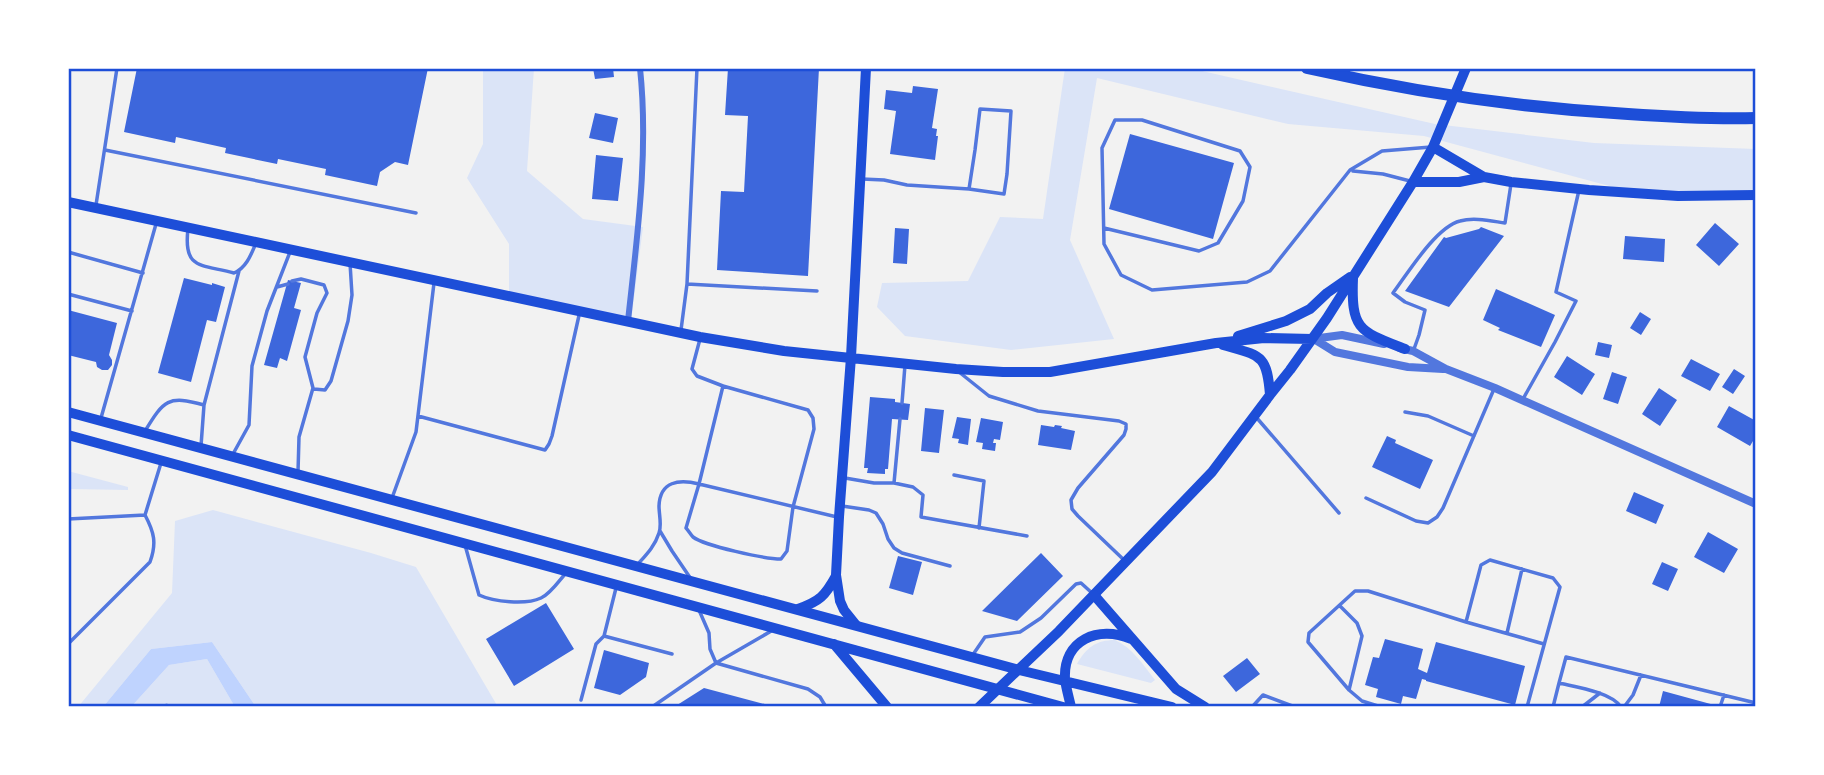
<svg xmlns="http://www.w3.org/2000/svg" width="1824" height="775" font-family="'PT Sans',sans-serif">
	<rect width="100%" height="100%" fill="#f2f2f2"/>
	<path fill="#dbe4f7" d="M483,68H534L527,171L583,219L643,227L631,322L509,295V244L467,178L483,144Z
		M1065,68H1189L1435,124L1594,143L1756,149V191L1639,194L1424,136L1288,124L1097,78L1070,240L1114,339L1011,350L905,336L877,307L882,283L968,281L1000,217L1043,219Z
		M68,471L128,487V490L68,489Z
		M213,510L371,553L416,567L498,707H256L212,642L151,649L103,707H78L172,593L175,521Z
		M1115,640C1133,648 1143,665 1155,680L1151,683L1077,664C1086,648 1096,640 1115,640Z
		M207,659L235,707H131L169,665Z"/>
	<path fill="#bfd3fe" d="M212,642L256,707H235L207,659L169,665L131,707H103L151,649Z"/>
	<path fill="#3d67dc" d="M137,68H428L408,165L395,162L380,172L377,186L325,175L326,169L278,159L277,164L225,153L226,148L176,137L175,143L124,132Z
		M593,68H613L614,77L595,79Z
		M728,68H819L808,276L717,270L721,191L744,192L748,116L725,115Z
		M913,86L938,89L932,128L937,129L936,136H938L935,160L890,154L896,111L884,109L886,90L912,93Z
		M595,113L618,118L613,143L589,138Z
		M1130,134L1234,163L1213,239L1109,209Z
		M596,155L623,158L618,201L592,199Z
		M1715,223L1739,244L1719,266L1696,245Z
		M1481,227L1504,236L1449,307L1405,291L1444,237L1446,238L1479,229Z
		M895,228L909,229L907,264L893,263Z
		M1625,236L1665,239L1664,262L1623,259Z
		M184,278L212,285V283L225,287L216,322L207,320L191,382L158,373Z
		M288,280L301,283L294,308L301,310L287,361L280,358L277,368L264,365Z
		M1496,289L1555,315L1541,347L1498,330L1500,328L1483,320Z
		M68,310L117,323L109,355L112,360V365L108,370H102L97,367L96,362L68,355Z
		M1640,312L1651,319L1641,335L1630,328Z
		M1598,342L1612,345L1609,358L1595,355Z
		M1567,356L1595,374L1582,395L1554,377Z
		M1691,359L1720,374L1710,391L1681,376Z
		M1734,369L1745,376L1733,394L1722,387Z
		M1612,372L1627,377L1618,404L1603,399Z
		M1659,388L1677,400L1660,426L1642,414Z
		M870,397L895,399V402L910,404L908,420L892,419L888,469H885V474L867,473L868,468H864Z
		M1729,406L1756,421V436L1750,446L1717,427Z
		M925,408L944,410L939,453L921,451Z
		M957,417L971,419L968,445L958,443L959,439L952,438Z
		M981,418L1003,422L1000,440L994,439L993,443H996L995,451L982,449L983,443L976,442Z
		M1041,425L1054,427L1055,425L1062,426L1061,428L1075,431L1071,450L1038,445Z
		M1387,436L1396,440L1395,443L1433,460L1420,489L1372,467Z
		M1634,492L1664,505L1656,524L1626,511Z
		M1708,532L1738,549L1724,573L1694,557Z
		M1041,553L1063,576L1017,621L982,611Z
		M898,556L922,562L913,595L889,588Z
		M1662,562L1678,569L1668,591L1652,584Z
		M546,603L574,649L514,686L486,639Z
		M1385,639L1423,649L1418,669L1427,673L1436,642L1525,666L1515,705L1426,681V680L1422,679L1416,699L1403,696L1401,704L1376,697L1378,689L1365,685L1373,657L1379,658Z
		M604,650L649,663L646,677L620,695L594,688Z
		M1247,658L1260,674L1236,692L1223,676Z
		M704,688L772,706V707H674Z
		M1663,691L1718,706V707H1659Z"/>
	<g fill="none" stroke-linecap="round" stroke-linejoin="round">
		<path stroke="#1d4ed8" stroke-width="2.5" d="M162,707L166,705L183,707"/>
		<path stroke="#5277de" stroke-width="3.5" d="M105,150L416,213
			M1353,171L1383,174L1410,181
			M862,179L884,180L907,185L969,189L1004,194L1007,174L1011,111L980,109L975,150L969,189
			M96,205L117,68
			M1104,228L1199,251L1218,243L1243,201L1250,167L1240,151L1142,120H1115L1102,148L1104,244L1121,275L1152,290L1247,282L1270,271L1350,170L1382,151L1431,147
			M188,229C183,270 201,264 234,273C246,268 251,255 256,243
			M68,252L143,273
			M292,281L301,279L324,285L327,293L317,313L305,357L313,388L299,437L298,472
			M687,284L817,291
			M277,287L288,284
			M68,294L132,311
			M681,330L687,284L697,68
			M1414,349L1419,335L1425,310L1405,302L1393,293C1408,273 1436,227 1460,221C1474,217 1491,221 1505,223L1511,184
			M959,372L989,396L1038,411L1119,421L1126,424V429L1124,435L1078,488L1071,500L1072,509L1078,516L1124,560
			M723,386L808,410L813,418L814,429L793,507L787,551L781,559C765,559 705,546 693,537C691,535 688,530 686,528L699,484L837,517
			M314,389L325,390L331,381L348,321L352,295L350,263
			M1523,399L1555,342L1576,301L1556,292L1579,190
			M902,403L905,365
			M1405,412L1428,416L1474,436
			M418,416L545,450L549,444L552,436L580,311
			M1256,417L1339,513
			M101,418L156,224
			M145,431C164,400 168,395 204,405
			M201,446L204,405L239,271
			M233,454L249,425L252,366L267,311L290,252
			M954,475L984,481L979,528
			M845,478L874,483H894L900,419
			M894,483L913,487L923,495L921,517L1027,536
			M392,498L416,432L434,283
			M1366,498L1416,521L1428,523L1437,517L1443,508L1494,389
			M842,506L869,510L876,513L883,524L888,539L894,548L902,553L950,566
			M68,519L145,515L161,463
			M660,531L672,551L691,579
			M465,545L479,595C494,602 526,605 541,598C550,594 559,581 565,574
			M637,565C646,555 655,546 659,533C662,525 659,515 659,506C660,481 679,479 699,484L723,386L697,376L692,369L700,339
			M616,588L604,636L672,654
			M1340,606L1357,623L1362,636L1349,690
			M699,610L709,633L710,649L716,663L773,630
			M1466,622L1481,565L1490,560L1553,578L1560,587L1527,707
			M1507,633L1522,569
			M68,644L150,562C157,543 154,532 145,515
			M972,656L985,637L1020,632L1041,618L1076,584L1081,583L1092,593
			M1559,683L1566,657L1756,703
			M581,700L596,644L604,636
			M652,707L716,663L808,689L820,697L826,707
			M1252,707L1263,695L1295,707
			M1381,707L1362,701L1349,690L1308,642L1309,633L1355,591H1368L1466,622L1544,644
			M1553,707L1559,683C1576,687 1611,692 1621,707
			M1582,707L1600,693
			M1624,707L1633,695L1641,675
			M1720,707L1724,695"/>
		<path stroke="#5277de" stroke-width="6" d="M628,321C637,237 649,153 640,68"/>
		<path stroke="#5277de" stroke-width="8" d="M1312,339L1342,335L1384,344
			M1314,339L1335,352L1408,367L1443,369
			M1400,348L1413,351L1446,369L1495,388L1756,504"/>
		<path stroke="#1d4ed8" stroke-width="10" d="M1433,147L1484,177
			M1413,182H1459L1484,177L1511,182L1589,190L1678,196L1756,195
			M68,202L700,337L784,351L956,369L1003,372H1050L1216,343L1264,338L1312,339
			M1353,278C1351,330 1359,331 1405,349
			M1238,336L1286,321L1310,309L1327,293L1350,277
			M1223,345C1261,356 1267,354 1270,395
			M798,609C820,601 825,596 836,576
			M856,625L844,610L840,601L836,575L839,517L851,357L866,68
			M979,707L1059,631L1212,472L1270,395L1290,370L1327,318L1413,182L1433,147L1466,68"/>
		<path stroke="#1d4ed8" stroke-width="10" d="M68,412L1019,670L1172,707
			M68,435L1063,707
			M1094,595L1176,689L1205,707
			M834,644L887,707
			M1071,707C1069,698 1066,688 1065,679C1063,640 1098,625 1131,639"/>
		<path stroke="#1d4ed8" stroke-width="12" d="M1307,68C1413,92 1520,108 1628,114C1671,117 1713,119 1756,118"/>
	</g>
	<rect width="1824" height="775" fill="none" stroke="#ffffff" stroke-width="140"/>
	<rect x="70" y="70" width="1684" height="635" fill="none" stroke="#1d4ed8" stroke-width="2.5"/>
</svg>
